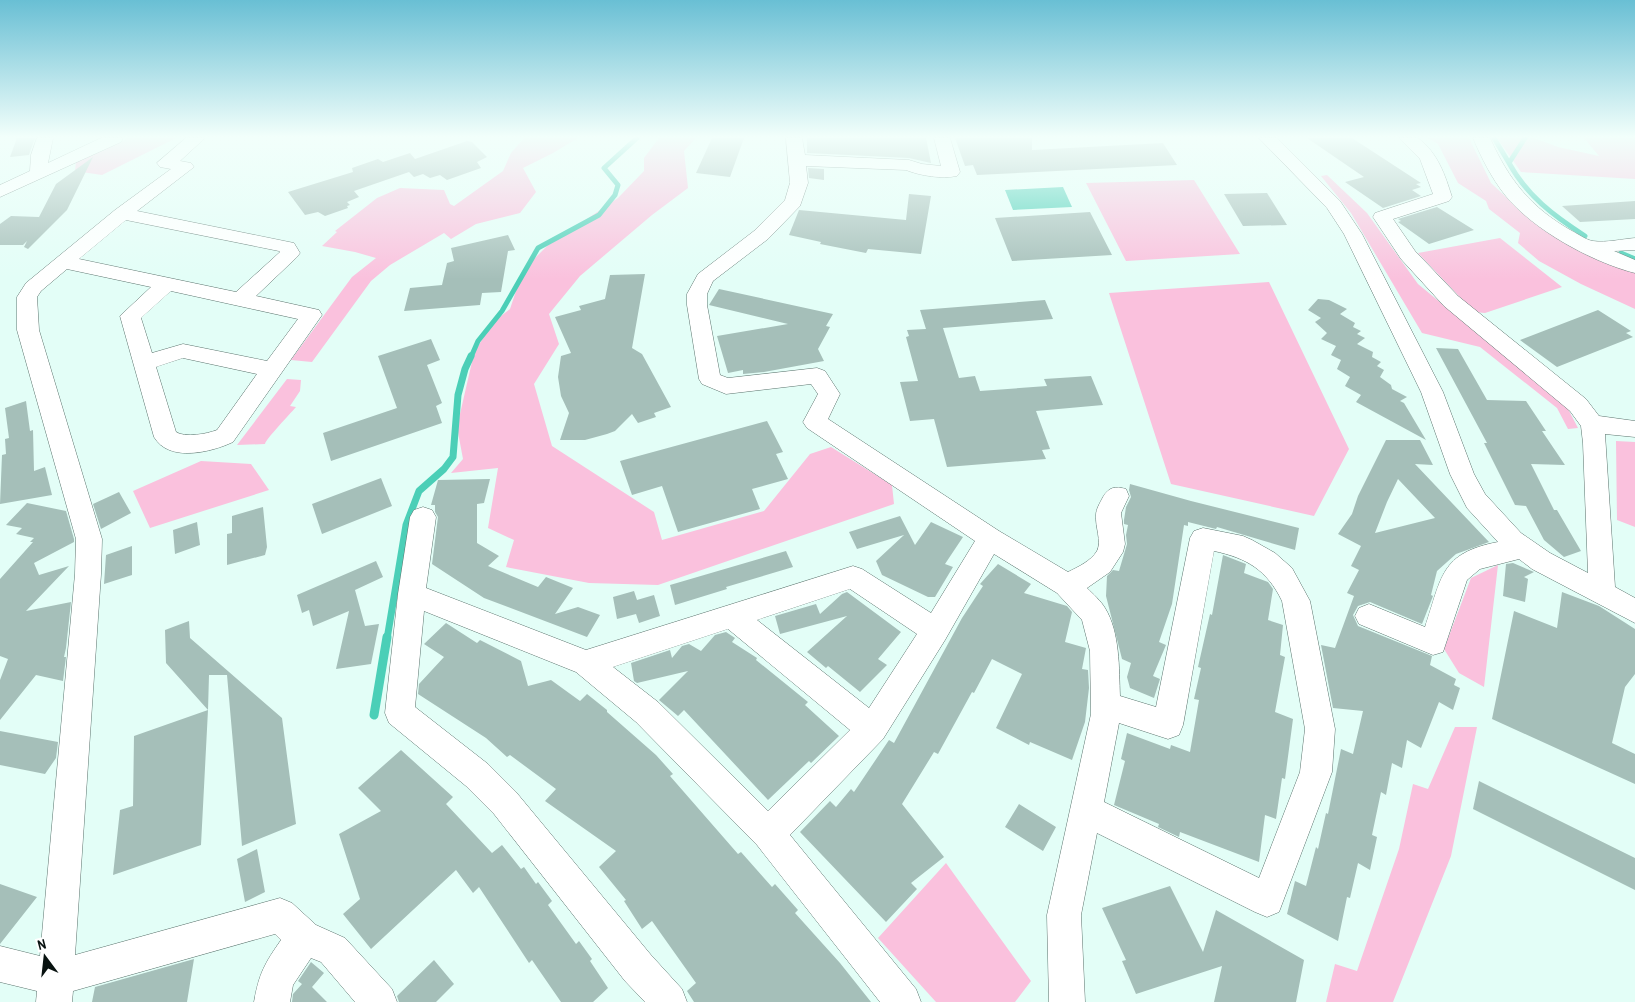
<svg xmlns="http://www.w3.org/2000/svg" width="1635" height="1002" font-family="'Archivo Narrow',sans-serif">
	<rect width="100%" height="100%" fill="#e3fef7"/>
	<path fill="#fac1dd" d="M128,138H176L102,175L75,171L76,162Z
		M524,138H578L553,153L523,168L536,192L520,213L476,224L451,239L444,233L390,265L371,281L312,362L291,360L352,277L376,258L355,252L322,246L337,232L335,231L377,198L400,188L444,190L450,204L454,206L503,171L511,153Z
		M659,138H696L684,151L688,188L652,215L580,276L549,314L559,344L534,384L552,446L654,512L662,540L764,511L810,454L831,447L892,485L894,504L658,585L589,583L506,567L514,540L488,528L498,468L451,473L463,459L457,427L474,353L492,323L510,309L523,270L547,246L618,198L644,171V158Z
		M1428,138H1469L1491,183L1521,211L1635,272V309L1581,284L1539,261L1518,243L1520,233L1489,209L1486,201L1458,183L1438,144Z
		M1497,138H1534L1558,147L1599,156L1584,138H1635V179L1521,172Z
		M1327,175L1367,213L1418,284L1567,407L1578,428L1568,429L1557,408L1480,347L1422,333L1351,213L1321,176Z
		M1194,180L1240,254L1126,261L1086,183Z
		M1500,238L1562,287L1485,313L1474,312L1418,253Z
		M1269,282L1349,449L1314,516L1171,484L1109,293Z
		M287,379L301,380L300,391L290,406L296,407C290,414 266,439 265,444L237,445Z
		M1616,441L1635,442V527L1617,520Z
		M201,461L251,464L269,490L150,528L133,491Z
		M1498,565L1484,687L1459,673L1444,649L1471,578Z
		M1455,727H1477L1451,856L1393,1002H1326L1335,964L1357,971L1399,849L1413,784L1428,789Z
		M946,863L1031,981L1015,1002H936L878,938Z"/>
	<path fill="#4bcfb7" d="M1063,187L1072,207L1013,210L1005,190Z"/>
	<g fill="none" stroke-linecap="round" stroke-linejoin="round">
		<path stroke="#4bcfb7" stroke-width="5" d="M1494,138L1509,163
			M1525,138L1509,163C1527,196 1554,216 1585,236
			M1621,253L1635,259
			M471,357L478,341L502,311L538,248L599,215L615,195L618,185L604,168L637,138"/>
		<path stroke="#4bcfb7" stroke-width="7" d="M387,639L406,525L419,491L444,469L453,457L458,395L465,369L471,356"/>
		<path stroke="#4bcfb7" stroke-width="9" d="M374,715L387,637"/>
	</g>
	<path fill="#a5bfb9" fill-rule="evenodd" d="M17,138H35L29,155L10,157Z
		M712,138H744L730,177L696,173Z
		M807,138H926L931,163L909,158L807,153Z
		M955,138H1032V150L1163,143L1177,165L977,175L973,165L965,166Z
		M1307,138H1352L1421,183L1416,184L1421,187L1412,190L1421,196L1383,208L1345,182L1364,177Z
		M467,141L472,142L487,157L477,162L481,168L447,180L440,175L430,178L423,174L414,177L409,172L354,191L359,197L347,202L350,205L347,206L348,208L325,216L318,212L305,215L288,192L353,172L352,168L378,159L383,162L410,153L415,159Z
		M93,157L67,210L28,249L24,247L27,241L23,245H0V224L11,216L39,217L56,184Z
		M808,168L824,169V180L809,178Z
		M1267,193L1287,225L1243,226L1224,194Z
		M909,194L931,196L921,254L868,249L866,253L820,244L821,242L789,235L799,210L906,220Z
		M1635,201V219L1580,222L1562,206Z
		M1437,207L1474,230L1429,244L1398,222L1401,221L1398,219Z
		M1090,212L1112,255L1012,261L995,218Z
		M508,235L515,250L508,251L501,292L482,293L480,305L404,311L410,288L442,285L447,263L454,261L451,248Z
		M645,274L632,348L642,354L671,407L654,413L656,417L638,423L632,414L615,431L607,434L585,440H560L569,413L561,396L558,377L561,356L571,353L555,317L581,310L579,306L605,299L610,275Z
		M719,289L833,314L826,326L830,327L818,349L824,361L764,372L743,374V370L728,373L717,336L788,324L709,305Z
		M1318,299L1329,300L1347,309L1340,314L1355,323L1353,327L1361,331L1357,334L1365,338L1357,344L1373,352L1372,357L1381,362L1377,366L1384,370L1380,377L1391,385L1392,389L1407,397L1400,401L1404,403L1426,440L1356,402L1361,395L1345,386L1350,377L1337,369L1341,360L1331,355L1336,346L1321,339L1327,333L1315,322L1321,318L1308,310Z
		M1045,300L1053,319L943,328L959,378L975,376L980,391L1047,386L1044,379L1091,376L1103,405L1036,411L1050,449L1042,450L1046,459L947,467L934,419L910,421L900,382L918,381L906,337L909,336L907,330L926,329L920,310Z
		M1598,310L1631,331L1626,333L1633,337L1557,367L1520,340Z
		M431,339L440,360L427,365L442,403L436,406L442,423L331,461L323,433L397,408L378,356Z
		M1436,348L1458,349L1487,400L1526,401L1546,431H1542L1565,465L1531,464L1554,510H1557L1581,551L1564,557L1544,540L1526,506L1515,505L1484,443H1487Z
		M26,401L30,431L33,430L34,471L45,467L52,495L0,504L2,455L6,454L5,439L9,438L5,408Z
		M767,421L783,452L776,454L788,479L752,489L760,509L678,532L662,486L632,495L620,461Z
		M1386,440H1420L1433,465L1415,464L1489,542L1456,554L1437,571L1431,595L1433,596L1422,624L1370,602L1358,606L1353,615L1358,626L1432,656L1430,665L1456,679L1454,685L1460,688L1453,710L1439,702L1421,748L1407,740L1402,768L1392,763L1386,795L1381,792L1372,835L1377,837L1370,870L1358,863L1350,898L1347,897L1338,941L1287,914L1295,881L1306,886L1316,847L1318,849L1326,813L1328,814L1341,749L1353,754L1363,711L1333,708L1321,645L1335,648L1354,596L1347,593L1359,570L1351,566L1361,546L1338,534L1352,514L1358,496ZM1398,479L1435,518L1375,533L1387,502Z
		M381,478L392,506L322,534L312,504Z
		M490,479L484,503L477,504V543L499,556L488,566L538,587L546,577L573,588L555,614L578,607L600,615L587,637L484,598L432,564L438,517L435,512V505H431L438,480Z
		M1130,484L1191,501L1299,528L1295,550L1217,527L1216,529L1188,522V526L1184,525L1172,604L1159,642L1166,645L1153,676L1160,679L1154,698L1130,688L1127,677L1131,663L1122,659L1106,596L1107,576L1113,570L1119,571L1127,544L1126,535L1128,525L1124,524V520L1126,507L1131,497L1129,490Z
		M119,492L131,513L101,529L93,504Z
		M27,503L66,511L74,539V542L34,563L39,575L69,566L26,611L71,602L66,648L64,657H66L63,681L36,675L0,720V680L8,659L0,656V579L33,542H30L34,538L16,534L22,528L6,525Z
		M263,507L267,547L265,555L227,565V534L232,533V516Z
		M900,516L915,545L931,522L963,537L945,564L953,567L935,597H928L882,575L876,561L904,535L857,549L849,532Z
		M197,522L200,545L175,554L173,530Z
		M132,546V575L104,584L106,555Z
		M786,551L793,567L726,587L727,589L675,605L670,585Z
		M1223,555L1246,564L1244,573L1268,582L1273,589L1268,620L1283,625L1280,655L1285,657L1275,712L1293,719L1285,779L1282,778L1276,819L1265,815L1259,862L1180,832L1179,837L1158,827L1159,824L1114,805L1125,761L1121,759L1127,733L1170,749L1171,745L1190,752L1199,700L1194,699L1201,668L1198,667L1210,614L1212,615Z
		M376,561L383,577L355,590L365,626L379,624L371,664L336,669L349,611L313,626L309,610L302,613L297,595Z
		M1513,563L1534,572L1524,577L1528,579L1525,602L1503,596L1506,564Z
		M998,564L1031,584L1024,593L1067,606L1072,612L1065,642L1086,648L1082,669L1088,670L1089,688L1085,722L1072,760L1030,742L1029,745L996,728L1022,674L992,659L974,693L972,692L938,754L934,752L902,804L944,857L911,883L917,889L886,922L800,832L830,801L836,807L851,789L854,792L889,740L894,743L962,618L983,586L980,584Z
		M634,591L637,600L654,595L660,616L639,623L636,614L617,619L613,597Z
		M847,592L901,632L878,659L887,665L860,692L828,666L826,668L807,652L847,616L780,634L775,616L816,604L820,614L842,594Z
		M1562,592L1599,606L1635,629V674L1625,687L1612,743L1635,754V784L1492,719L1514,611L1557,628Z
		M189,621L190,638L282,718L296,824L242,846L227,675H209L208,710L166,663L165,630Z
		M446,623L477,643L480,640L521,661L528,686L551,680L580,701L587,694L607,710V712L656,755L673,774L670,776L738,854L741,852L772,887L775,884L798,910L795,913L840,963L871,1002H694L687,991L696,983L652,921L642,929L624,901L626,900L599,867L616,851L545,801L556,789L510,755L507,757L486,738L418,694L419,684L444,657L424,644Z
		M726,632L735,638L732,642L757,658L756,660L808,702L805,705L839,736L811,763L809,761L768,800L684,710L678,716L659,700L688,671L637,683L634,681L631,663L670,650L672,658L682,646L689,644L701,651L715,635Z
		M208,710L201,845L113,875L120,810L133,806L134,736Z
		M0,731L58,742L56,758L45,774L0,765Z
		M401,750L453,797L446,804L492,853L502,845L521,869L524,867L536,884L538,882L552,901L548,905L576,944L579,941L592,959L590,961L608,988L593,1002H561L532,960L529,963L479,887L473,893L456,870L371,949L343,914L360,899L339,834L381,811L358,788Z
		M1479,781L1635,858V890L1473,809Z
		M1019,804L1056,827L1043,851L1005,827Z
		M257,849L265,892L245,902L237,859Z
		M0,884L37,897L0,944Z
		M1170,886L1203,952L1216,910L1304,960L1296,1002H1214L1222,966L1136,994L1122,961L1126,960L1102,908Z
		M194,959L187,1002H92L95,987Z
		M434,960L454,984L436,1002H399L397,996Z
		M311,962L324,973L312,987L327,1002H292L293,994L302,984L298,981Z"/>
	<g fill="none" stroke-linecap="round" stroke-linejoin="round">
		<defs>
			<path id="minor" d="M37,138H53L48,163L101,138H123L121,142L0,197V185L30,171L31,155Z
				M186,138H205L180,161L191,163L194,167L137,211L294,243L300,253L297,257L256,296L319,310L322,315L233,442C212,452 169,463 154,437L120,316L151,287L67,269L41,291L37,297L39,330L102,539L101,574L75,955L280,898L292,903L316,925L345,938L392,989L397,1002H355L321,962L311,958L293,985L290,1002H254C259,973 265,963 281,940L275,934L73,991L72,1002H36L37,991L0,982V946L40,956L75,574L76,539L17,330V297L26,283L115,210L171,169L160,167L157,163ZM126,220L279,251L280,252L236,292L79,259ZM171,291L298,319L267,361L183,344L152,353L141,318ZM183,358L257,374L217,430C207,434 185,438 176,432L156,367Z
				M786,138H802L805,155L909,160L922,164L941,166L934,138H950L960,172L957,176C942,179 921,176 906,170L806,166L808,183L800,206L768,239L713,281L707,294V305L720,375L728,378L817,368L825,371L840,394L828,419L999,531L1068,572C1078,567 1091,561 1097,551C1102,541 1095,527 1096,515C1096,509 1100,503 1103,497C1109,487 1115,486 1126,489L1129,496L1121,513L1125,544L1123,552L1110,572L1087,588C1093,594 1101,601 1105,608C1120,632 1119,669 1120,696L1156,707L1190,538L1194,531L1203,528L1243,536L1252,540L1275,553L1292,568L1310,601L1335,729L1332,772L1279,912L1267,917L1255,912L1097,833L1081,915L1085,1002H1049L1047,915L1091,714L1090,651L1082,620L1057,593L994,554L945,640L883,739L790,835L916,989L921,1002H880L757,845L636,722L576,672L424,611L415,707L488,764L516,792L651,955L682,989L687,1002H645L625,981L494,814L466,786L389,723L385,713L398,594L410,517L414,510L423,507L432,510L436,517L426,588L586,650L853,566L862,569L931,613L975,541L807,428L803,422L818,394L811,384L726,394L702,384L699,379L687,305V294L698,274L754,231L785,200L790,183ZM1214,551C1247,558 1267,570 1282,601L1305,729L1300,772L1259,878L1104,802L1119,723L1168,739L1179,735L1183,725ZM850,589L917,634L869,708L757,620ZM728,629L850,730L768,811L658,702L613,667Z
				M1259,138H1277L1340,201L1362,234L1443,392L1474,474L1485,494L1521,533L1550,553L1588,573L1583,443L1581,426L1570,411L1444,306L1401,259L1373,217L1375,213L1433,194L1420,159L1399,138H1418C1438,153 1445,175 1452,197L1449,201L1393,219L1415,251L1458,296L1586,399L1599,416L1635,421V437L1605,434L1615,587L1635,598V623L1532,569L1519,559L1480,569L1467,580L1443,652L1433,655L1359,624L1355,616L1359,608L1369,604L1425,627C1442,577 1440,553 1498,542L1467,508L1450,474L1421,392L1344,234L1327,208Z
				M1473,138H1490C1509,180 1531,208 1572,231C1578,234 1586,240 1593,241C1606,243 1622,239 1635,238V250L1614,251L1635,260V273C1592,262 1533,230 1505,195C1491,177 1482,159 1473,138Z"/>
		</defs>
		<use href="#minor" stroke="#5c746e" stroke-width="1"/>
		<use href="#minor" fill="#fff" fill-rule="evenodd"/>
	</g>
	<linearGradient id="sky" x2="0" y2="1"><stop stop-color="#69bfd4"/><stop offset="0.49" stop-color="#f2fffb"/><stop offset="1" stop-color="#f2fffb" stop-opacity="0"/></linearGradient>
	<rect width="1635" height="279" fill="url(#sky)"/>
	<g transform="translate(45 957) rotate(345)" stroke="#ffffff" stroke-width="4" paint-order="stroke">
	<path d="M0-4L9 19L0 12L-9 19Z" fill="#081210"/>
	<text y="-8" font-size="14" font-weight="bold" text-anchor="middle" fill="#081210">N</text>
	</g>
</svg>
